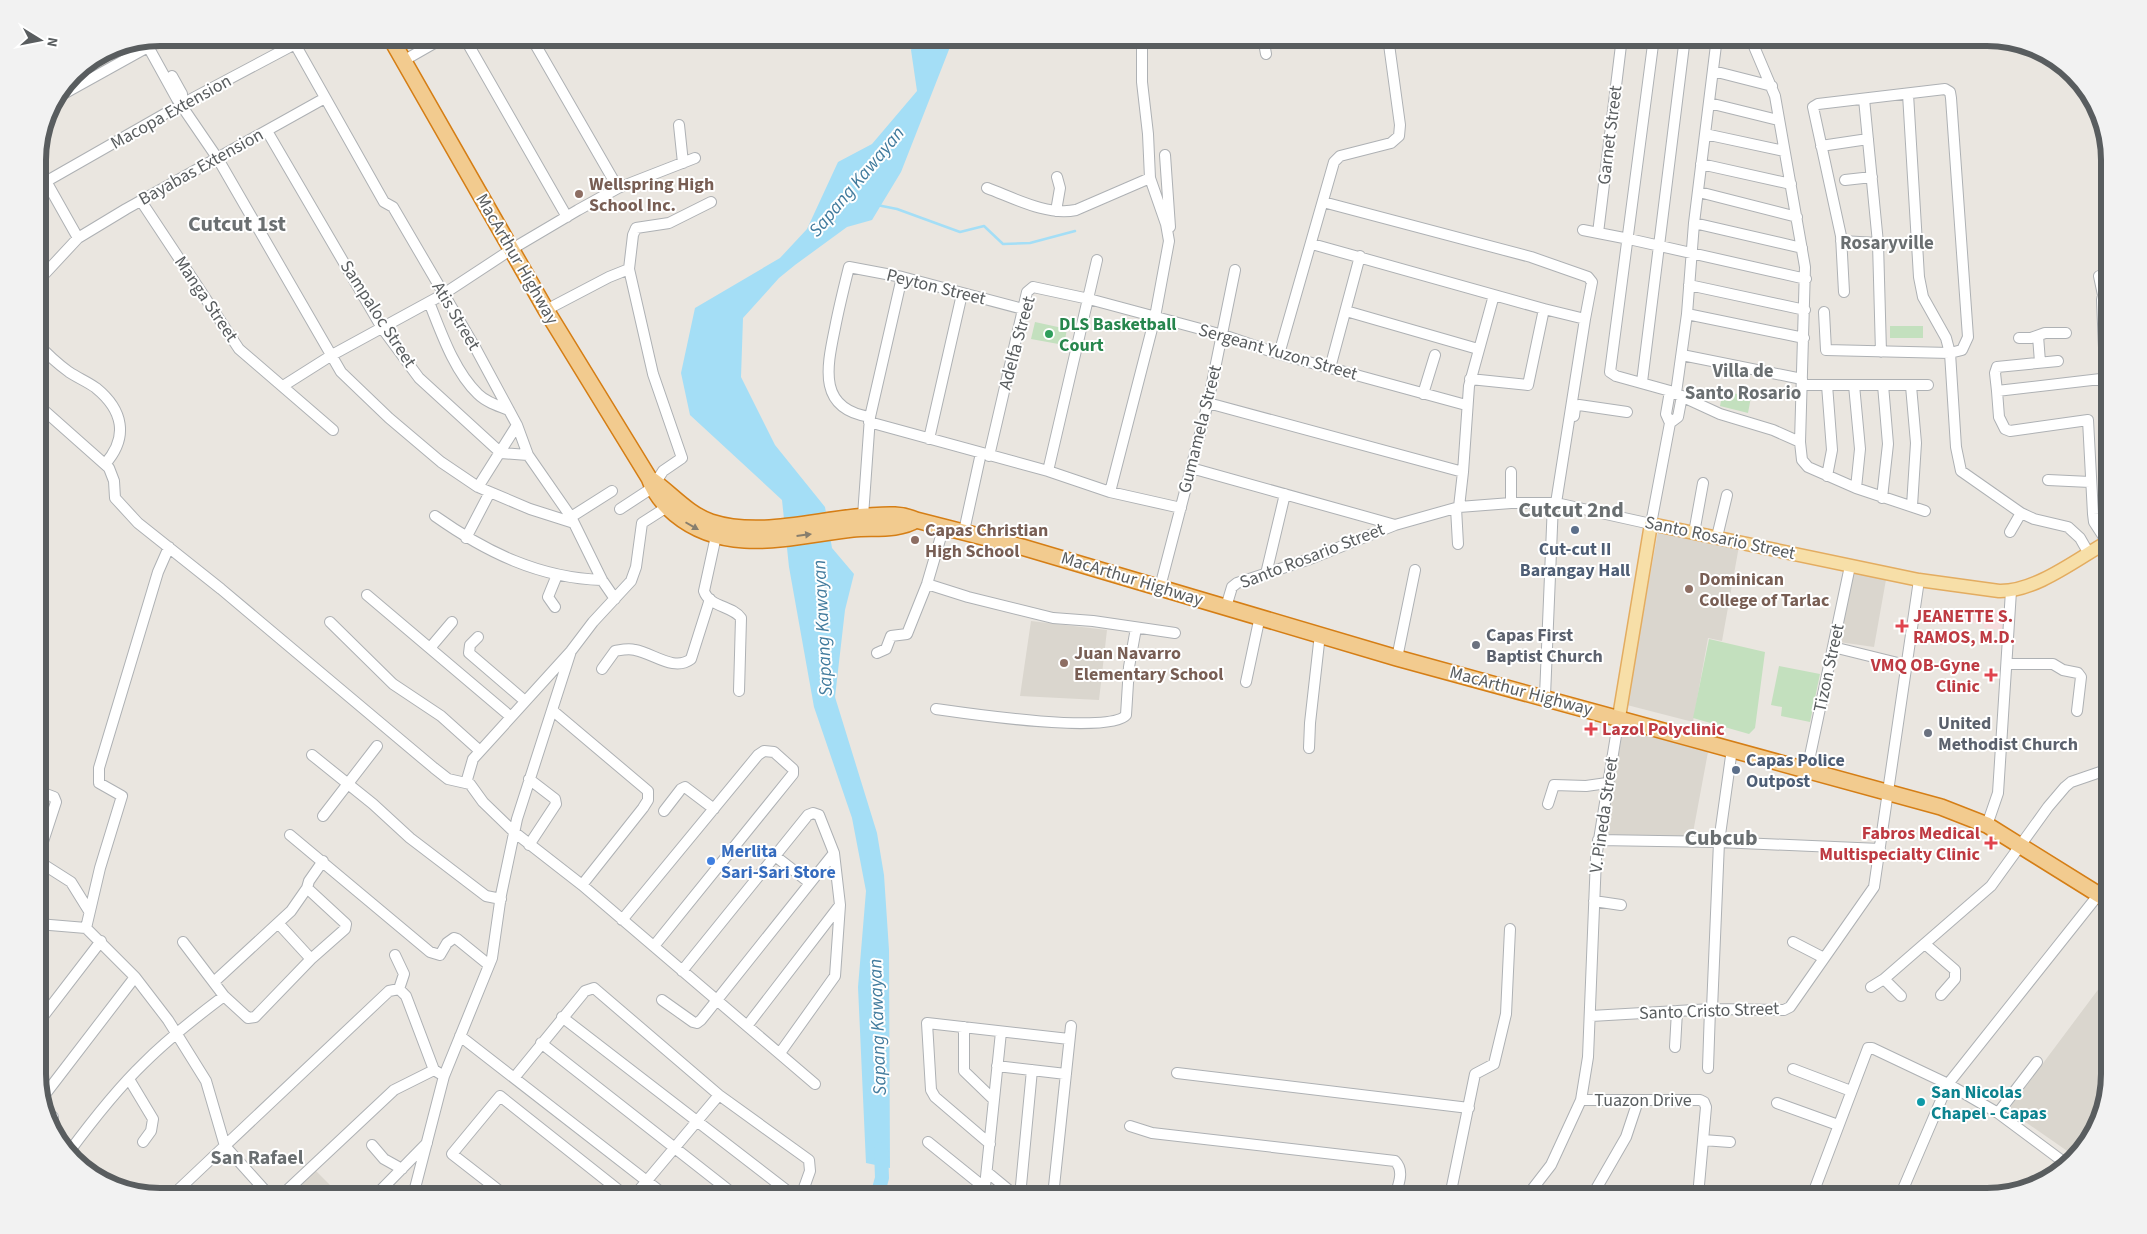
<svg xmlns="http://www.w3.org/2000/svg" width="2147" height="1234" font-family="'Source Sans 3',sans-serif">
	<rect width="100%" height="100%" fill="#eae6e0"/>
	<path fill="#dad6ce" d="M1658,531L1739,546L1722,641L1708,638L1693,722L1627,705Z
		M1853,568L1887,574L1874,647L1839,642Z
		M1031,621L1107,630L1099,700L1020,696Z
		M1623,729L1708,752L1692,838H1604Z
		M2109,975V1074L2093,1135L2073,1155L2008,1110Z
		M314,1169L341,1196H309L298,1186Z"/>
	<path fill="#f7dcdd" d="M1957,609L2004,614L2002,630L1984,628V624L1956,620Z"/>
	<path fill="#c3e0be" d="M1035,322L1067,329L1064,345L1031,339Z
		M1890,326H1923V338H1890Z
		M1723,391L1751,397L1748,413L1720,406Z
		M1709,639L1765,652L1755,728L1749,734L1693,718Z
		M1779,666L1820,674L1810,722L1781,716L1782,707L1771,705Z"/>
	<path fill="#a4def6" d="M916,38H951L950,47L901,172L872,220L847,227L795,265L779,278L743,318L741,377L775,445L825,507L832,548L854,574L845,610L835,697L877,833L884,875L889,950L890,1168L866,1163L858,987L866,891L852,818L814,707L789,567L782,500L690,415L681,373L695,308L780,258L807,229L838,162L872,144L917,91L911,50Z"/>
	<g fill="none" stroke-linecap="round" stroke-linejoin="round">
		<path stroke="#a4def6" stroke-width="2.5" d="M877,205L897,209L960,232L984,226L1003,244L1030,243L1075,231"/>
		<path stroke="#a4def6" stroke-width="14" d="M877,1196L882,1178L881,1149"/>
		<defs>
			<path id="minor" d="M291,37L384,202L393,207L476,349L517,425L528,455L571,517L602,580L615,599
				M464,37L567,217
				M531,37L618,188
				M1263,37L1266,54
				M1654,37L1610,372L1616,376L1670,391L1720,414L1773,430L1800,442
				M1750,37L1775,96L1805,267L1800,442L1802,460L1808,467L1856,488L1925,511
				M145,41L177,99L218,159L341,372L389,418L441,462L478,487L530,509L574,523
				M403,61L445,37
				M1713,71L1772,86
				M172,76L182,94V104
				M1908,94L1919,277L1923,297L1946,338L1950,353L1956,447L1961,471L2021,513L2034,519L2068,527L2080,538L2088,552
				M58,97L166,37
				M1864,99L1878,243L1881,352
				M1709,103L1778,120
				M679,125L683,163
				M267,131L382,328L419,378L501,453L528,455
				M1705,134L1784,151
				M1821,146L1868,139
				M1165,155L1170,227
				M1701,164L1791,184
				M38,167L78,238
				M1845,180L1872,177
				M47,181L182,104L295,44
				M987,188C1014,198 1047,216 1076,210L1150,178
				M1699,192L1797,217
				M141,201L239,349L333,430
				M1323,202L1531,257L1588,277L1592,282L1585,319
				M1056,211L1060,188L1057,177
				M1694,223L1802,248
				M1583,230L1629,239L1806,279
				M1598,233L1622,37
				M1841,241L1878,243
				M1312,244L1544,309
				M629,269L633,235L636,228L669,223L711,202
				M2099,276L2103,295
				M38,281L78,238L126,209L325,98
				M1689,285L1805,310
				M429,302C441,332 454,371 478,394C486,402 498,406 509,410
				M546,310L609,277L629,269L653,374L682,458L663,471L656,482
				M1346,311L1478,349
				M1824,312L1826,350L1950,353L1962,350L1968,337L1951,98L1950,92L1945,89L1818,104L1813,107L1841,236L1844,292
				M1687,314L1804,338
				M2038,336L2040,362
				M2019,338H2031L2045,333H2066
				M38,344C47,354 58,364 69,372C78,378 88,382 96,388C123,410 129,437 105,464
				M1279,354L1334,162L1340,156L1391,143L1399,136L1400,125L1388,37
				M1682,355L1802,379
				M1330,368L1360,256
				M1470,379L1528,385L1544,309L1585,319L1556,503
				M1642,382L1685,37
				M1802,385H1928
				M1827,385L1832,450L1827,476
				M1854,385L1860,449L1856,488
				M283,386L332,355L442,295L512,249L578,210L618,188L695,158
				M1911,386L1916,443L1912,506
				M1997,391L1995,373L1997,367L2058,361
				M1676,393L1687,314L1694,223L1717,37
				M1423,394L1435,355
				M1208,403L1463,472
				M38,405L109,468L114,481L115,498L138,523L221,589L434,768L448,779L470,784L483,802L514,832L582,885L815,1084
				M1574,416L1575,408L1579,405L1627,412
				M870,417C817,409 827,367 835,328C839,307 844,287 849,267L902,277L1023,309
				M2107,419L2102,300L2103,295L2109,292
				M869,422L1048,471L1110,492L1181,508
				M1670,423L1678,417L1682,396
				M929,439L962,294
				M989,456L1027,292L1033,287L1089,299L1223,335L1279,354L1466,405
				M1191,468L1395,525
				M1048,471L1097,260
				M1511,472V503
				M2048,480L2090,482
				M478,487L517,425
				M1110,492L1155,317L1169,241L1166,224L1150,178L1148,134L1142,82V37
				M1882,498L1888,444L1883,385
				M1459,507L1463,472L1469,386L1494,295
				M1456,508L1458,544
				M620,509L652,488
				M435,516C486,552 539,578 602,580
				M863,516L870,417L902,277
				M571,517L612,491
				M964,531L981,453
				M2010,532L2021,513
				M1694,533L1703,483
				M716,536L704,591C709,607 733,606 741,618L739,691
				M1717,537L1727,495
				M466,538L490,492
				M2107,542L2094,522L2093,514L2088,420L2010,431L2005,429L1999,417L1997,391L2109,378
				M1266,574L1285,494
				M927,584L968,597L1053,618L1093,621L1175,633
				M1160,587L1208,403L1235,270
				M367,595L511,717
				M555,607L548,597L557,575
				M1226,607L1232,587L1237,583L1310,559L1395,525L1459,507L1511,503H1556L1651,524L1670,423L1666,414L1670,391
				M330,622L393,684L441,716L480,751
				M478,637L470,645L469,653L525,701
				M1833,647L1906,665
				M430,648L452,622
				M877,653L886,649L891,636L907,634L927,584L944,526
				M1397,658L1415,570
				M2007,664H2053L2063,670L2078,673L2081,677L2077,711
				M602,669L615,651C621,650 628,648 635,650C653,653 674,672 691,659L710,599
				M1246,682L1260,616
				M1545,696L1553,503
				M936,709C964,713 1111,735 1126,715L1129,667L1136,628
				M552,710L648,791V800L643,808L582,885
				M1309,748L1310,723L1320,634
				M312,755L373,804L410,838L486,896L501,899
				M1807,770L1850,566
				M529,779L555,799L556,804L529,845
				M466,783L473,759L571,651L593,622L631,581L636,567L642,523L667,507
				M38,791L54,797L56,802L38,857
				M1548,804L1554,785L1586,786L1607,783
				M664,811L681,789L685,787L714,809
				M323,816L377,746
				M1987,825L1998,793L2011,591
				M290,835L430,952L440,955L447,943L454,938L457,939L489,965
				M1598,840L1719,842L1880,849
				M775,856L810,883
				M38,861L71,882L89,911
				M1594,901L1621,905
				M622,920L758,755L764,751L774,752L793,769V774L654,946
				M278,923L311,959
				M38,924L86,928L135,977L168,1020L206,1081L225,1146L270,1196
				M86,928L100,868L122,796L99,783V768L158,572L169,547
				M1793,942L1824,958
				M1925,944L1955,970V979L1941,995
				M395,955L404,974L399,989
				M215,981L291,911L307,888L309,881L323,861
				M1871,987L1884,979
				M224,996L248,1018L255,1017L311,959L345,929L346,924L307,888
				M1901,996L1884,979L1991,886L2048,807L2065,787L2071,782L2109,769
				M662,1000L693,1022L697,1023L701,1020L834,853L819,815L813,813L808,815L682,971
				M1712,1009L1719,842L1732,749
				M1591,1016L1712,1009L1784,1010L1790,1007L1874,887L1919,580
				M562,1017L794,1196
				M38,1023L101,941
				M747,1026L840,905
				M964,1027V1071L994,1100
				M460,1036L666,1196
				M541,1043L736,1196
				M1675,1047L1677,1011
				M780,1053L835,976L840,905L834,853
				M997,1066L1066,1074
				M1708,1068L1710,1009
				M1793,1069L1851,1091
				M1177,1073L1469,1108
				M514,1078L585,991L594,988L719,1095L809,1160L810,1171L801,1196
				M129,1079L153,1119L151,1131L143,1142
				M43,1097L135,977
				M1581,1100H1700L1704,1102L1706,1107L1698,1196
				M1777,1103L1838,1125
				M48,1113L53,1117L52,1123
				M1998,1113L2037,1062
				M1130,1126L1152,1133L1395,1161C1405,1171 1398,1185 1395,1196
				M1703,1140L1730,1142
				M928,1142L985,1188
				M990,1144L935,1097L931,1090L927,1023L1069,1039
				M372,1145L384,1159L402,1169
				M69,1152C92,1121 116,1090 144,1063C169,1038 196,1017 224,996L183,942
				M987,1172L1016,1196
				M181,1196L177,1191L389,991L399,989L406,996L434,1070L444,1076
				M281,1196L394,1090L434,1070
				M375,1196L427,1143
				M413,1196L444,1076L492,958L501,895L517,819L571,651
				M506,1196L452,1154L500,1096L626,1196
				M634,1196L719,1095
				M984,1196L1001,1032
				M1020,1196L1032,1070
				M1053,1196L1071,1026
				M1450,1196L1475,1074L1494,1064L1506,1014L1510,929
				M1527,1196L1551,1165L1581,1100L1588,1057L1596,858L1619,717
				M1592,1196L1626,1137L1638,1101
				M1812,1196L1868,1048H1872L1948,1084L1998,1113L2065,1163
				M1900,1196L1948,1084L2099,894"/>
			<path id="major" d="M1619,717L1651,524L1919,580L1999,591C2036,592 2078,558 2109,541"/>
			<path id="highway" d="M390,37L546,310L649,478C654,493 663,504 675,514C727,557 792,536 853,529C872,527 899,531 916,520
				M649,478C670,492 687,514 711,522C761,538 817,519 867,516C884,515 901,513 916,520L1022,547L1397,658L1941,807L1987,825L2109,901"/>
		</defs>
		<use href="#minor" stroke="#aeb1b4" stroke-width="12"/>
		<use href="#major" stroke="#e3ac60" stroke-width="15"/>
		<use href="#highway" stroke="#d57e15" stroke-width="18"/>
		<use href="#minor" stroke="#fff" stroke-width="10"/>
		<use href="#major" stroke="#f7dfa8" stroke-width="12"/>
		<use href="#highway" stroke="#f2cb8f" stroke-width="15"/>
	</g>
	<defs><path id="oneway-solid" d="M-6-.8H1V-3.2L6.5 0L1 3.2V.8H-6Z" transform="scale(1.25)"/></defs>
	<g fill="#877e6d">
		<use href="#oneway-solid" transform="translate(692 526) rotate(30)"/>
		<use href="#oneway-solid" transform="translate(804 535) rotate(-7)"/>
	</g>
	<g fill="#8d6e63" stroke="#fff" stroke-width="2">
		<circle cx="579" cy="194" r="5"/>
		<circle cx="915" cy="540" r="5"/>
		<circle cx="1689" cy="589" r="5"/>
		<circle cx="1064" cy="663" r="5"/>
	</g>
	<circle fill="#2e9e5b" stroke="#fff" stroke-width="2" cx="1049" cy="334" r="5"/>
	<g fill="#5c6f8a" stroke="#fff" stroke-width="2">
		<circle cx="1575" cy="530" r="5"/>
		<circle cx="1736" cy="770" r="5"/>
	</g>
	<g fill="#e0444e" stroke="#fff" stroke-width="2">
		<path d="M1899.5 618.5h5v5h5v5h-5v5h-5v-5h-5v-5h5z"/>
		<path d="M1988.5 667.5h5v5h5v5h-5v5h-5v-5h-5v-5h5z"/>
		<path d="M1588.5 721.5h5v5h5v5h-5v5h-5v-5h-5v-5h5z"/>
		<path d="M1988.5 835.5h5v5h5v5h-5v5h-5v-5h-5v-5h5z"/>
	</g>
	<g fill="#6b7280" stroke="#fff" stroke-width="2">
		<circle cx="1476" cy="645" r="5"/>
		<circle cx="1928" cy="733" r="5"/>
	</g>
	<circle fill="#3f7fe0" stroke="#fff" stroke-width="2" cx="711" cy="861" r="5"/>
	<circle fill="#0f9aa8" stroke="#fff" stroke-width="2" cx="1921" cy="1102" r="5"/>
	<g text-anchor="middle" dominant-baseline="central" stroke-width="4" stroke-linejoin="round" paint-order="stroke">
		<g font-size="18" fill="#595d5f" stroke="#fff">
			<text transform="translate(171 112) rotate(-29)">Macopa Extension</text>
			<text transform="translate(1610 135) rotate(-83)">Garnet Street</text>
			<text transform="translate(201 167) rotate(-29)">Bayabas Extension</text>
			<text transform="translate(517 259) rotate(60)">MacArthur Highway</text>
			<text transform="translate(936 287) rotate(14)">Peyton Street</text>
			<text transform="translate(206 299) rotate(56)">Manga Street</text>
			<text transform="translate(378 314) rotate(57)">Sampaloc Street</text>
			<text transform="translate(456 316) rotate(59)">Atis Street</text>
			<text transform="translate(1017 343) rotate(-75)">Adelfa Street</text>
			<text transform="translate(1278 352) rotate(16)">Sergeant Yuzon Street</text>
			<text transform="translate(1200 429) rotate(-76)">Gumamela Street</text>
			<text transform="translate(1720 538) rotate(12)">Santo Rosario Street</text>
			<text transform="translate(1312 556) rotate(-21)">Santo Rosario Street</text>
			<text transform="translate(1132 579) rotate(17)">MacArthur Highway</text>
			<text transform="translate(1829 668) rotate(-78)">Tizon Street</text>
			<text transform="translate(1521 691) rotate(15)">MacArthur Highway</text>
			<text transform="translate(1604 815) rotate(-82)">V. Pineda Street</text>
			<text transform="translate(1709 1011) rotate(-2)">Santo Cristo Street</text>
			<text x="1643" y="1100">Tuazon Drive</text>
		</g>
		<g font-size="18" font-weight="bold" fill="#785e54" stroke="#fff" text-anchor="start">
			<text x="589" y="184">Wellspring High<tspan x="589" dy="21">School Inc.</tspan></text>
			<text x="925" y="530">Capas Christian<tspan x="925" dy="21">High School</tspan></text>
			<text x="1699" y="579">Dominican<tspan x="1699" dy="21">College of Tarlac</tspan></text>
			<text x="1074" y="653">Juan Navarro<tspan x="1074" dy="21">Elementary School</tspan></text>
		</g>
		<g font-size="18" font-weight="bold" fill="#27864d" stroke="#fff" text-anchor="start">
			<text x="1059" y="324">DLS Basketball<tspan x="1059" dy="21">Court</tspan></text>
		</g>
		<g font-size="18" font-weight="bold" fill="#4e5e75" stroke="#fff">
			<text x="1575" y="549">Cut-cut II<tspan x="1575" dy="21">Barangay Hall</tspan></text>
			<text x="1746" y="760" text-anchor="start">Capas Police<tspan x="1746" dy="21">Outpost</tspan></text>
		</g>
		<g font-size="18" font-weight="bold" fill="#be3a42" stroke="#fff" text-anchor="start">
			<text x="1913" y="616">JEANETTE S.<tspan x="1913" dy="21">RAMOS, M.D.</tspan></text>
			<text x="1980" y="665" text-anchor="end">VMQ OB-Gyne<tspan x="1980" dy="21">Clinic</tspan></text>
			<text x="1602" y="729">Lazol Polyclinic</text>
			<text x="1980" y="833" text-anchor="end">Fabros Medical<tspan x="1980" dy="21">Multispecialty Clinic</tspan></text>
		</g>
		<g font-size="18" font-weight="bold" fill="#5b616d" stroke="#fff" text-anchor="start">
			<text x="1486" y="635">Capas First<tspan x="1486" dy="21">Baptist Church</tspan></text>
			<text x="1938" y="723">United<tspan x="1938" dy="21">Methodist Church</tspan></text>
		</g>
		<g font-size="18" font-weight="bold" fill="#366cbe" stroke="#fff" text-anchor="start">
			<text x="721" y="851">Merlita<tspan x="721" dy="21">Sari-Sari Store</tspan></text>
		</g>
		<g font-size="18" font-weight="bold" fill="#0d838f" stroke="#fff" text-anchor="start">
			<text x="1931" y="1092">San Nicolas<tspan x="1931" dy="21">Chapel - Capas</tspan></text>
		</g>
		<g font-size="19" font-style="italic" fill="#417b9d" stroke="#fff">
			<text transform="translate(857 182) rotate(-50)">Sapang Kawayan</text>
			<text transform="translate(823 628) rotate(-93)">Sapang Kawayan</text>
			<text transform="translate(878 1027) rotate(-92)">Sapang Kawayan</text>
		</g>
		<g font-size="19" font-weight="bold" fill="#6a6f71" stroke="#fff">
			<text x="1887" y="243">Rosaryville</text>
			<text x="1743" y="371">Villa de<tspan x="1743" dy="22">Santo Rosario</tspan></text>
		</g>
		<g font-size="20" font-weight="bold" fill="#6a6f71" stroke="#fff">
			<text x="257" y="1158">San Rafael</text>
		</g>
		<g font-size="22" font-weight="bold" fill="#6a6f71" stroke="#fff">
			<text x="237" y="224">Cutcut 1st</text>
			<text x="1571" y="510">Cutcut 2nd</text>
			<text x="1721" y="838">Cubcub</text>
		</g>
	</g>
	<path d="M0 0H2147V1234H0ZM160 46H1987A114 114 0 0 1 2101 160V1074A114 114 0 0 1 1987 1188H160A114 114 0 0 1 46 1074V160A114 114 0 0 1 160 46Z" fill="#f2f2f2" fill-rule="evenodd"/>
	<path fill="none" stroke="#595d5f" stroke-width="6" d="M160 46H1987A114 114 0 0 1 2101 160V1074A114 114 0 0 1 1987 1188H160A114 114 0 0 1 46 1074V160A114 114 0 0 1 160 46Z"/>
	<g transform="translate(40 40) rotate(100)" stroke="#ffffff" stroke-width="4" paint-order="stroke">
	<path d="M0-4L9 19L0 12L-9 19Z" fill="#595d5f"/>
	<text y="-8" font-size="14" font-weight="bold" text-anchor="middle" fill="#595d5f">N</text>
	</g>
</svg>
